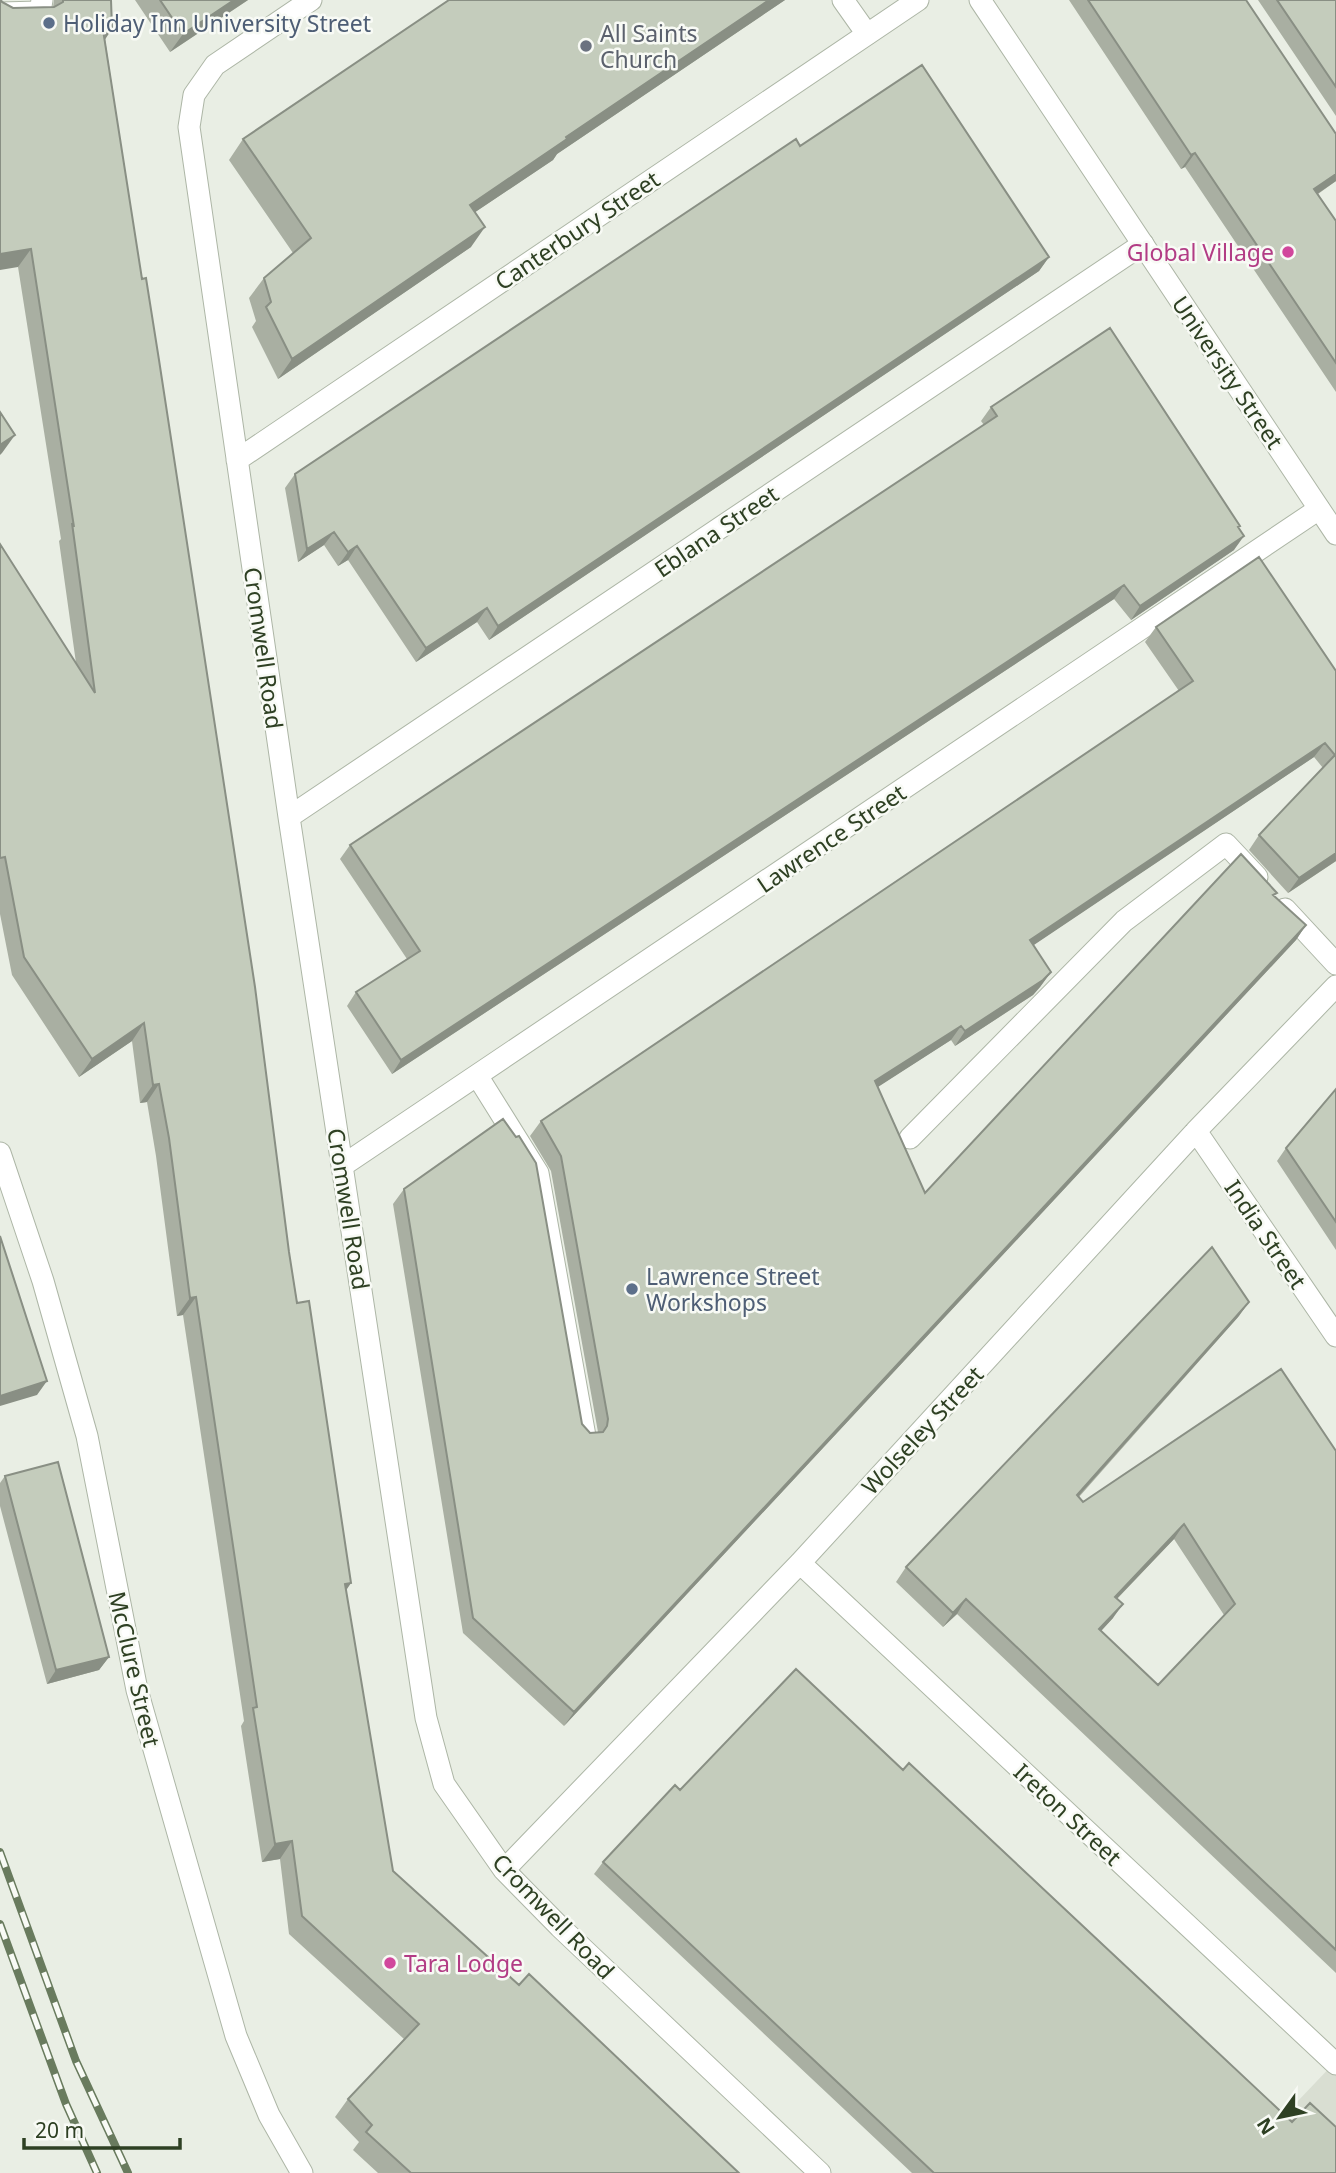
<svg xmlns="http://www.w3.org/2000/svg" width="1336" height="2173" font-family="'Noto Sans',sans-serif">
	<rect width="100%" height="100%" fill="#e9eee4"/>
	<path fill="#d9ded2" d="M1336,2061V2173H1233L1296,2103Z"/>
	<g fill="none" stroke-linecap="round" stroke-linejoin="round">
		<defs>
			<path id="service" d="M843,0L867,34
				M0,13L40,12L42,0
				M1285,909L1336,964
				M478,1077L538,1173L585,1436
				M910,1138L1124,921L1226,844L1257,877"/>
			<path id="minor" d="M311,0L215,65L194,95L189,127L289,817L426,1718L444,1784L504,1870L560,1927L820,2173
				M237,460L918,0
				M289,817L1143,244
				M1196,1131L1336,1336
				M0,1153L43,1281L87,1436L137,1690L236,2036L269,2115L302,2173
				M342,1166L1319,509
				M800,1563L1336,2064
				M504,1870L800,1563L1196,1131L1336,986"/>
			<path id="tertiary" d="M980,0L1336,534"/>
		</defs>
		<use href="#service" stroke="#adb6a6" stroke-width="23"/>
		<use href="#minor" stroke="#adb6a6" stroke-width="23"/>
		<use href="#tertiary" stroke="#adb6a6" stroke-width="23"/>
		<use href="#service" stroke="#fff" stroke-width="21"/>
		<use href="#minor" stroke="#fff" stroke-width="21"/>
		<use href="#tertiary" stroke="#fff" stroke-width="21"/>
		<defs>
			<path id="rail" d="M0,1852L76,2061L128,2173
				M0,1924L66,2104L97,2173"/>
		</defs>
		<use href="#rail" stroke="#697b5e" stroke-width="8"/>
		<use href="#rail" stroke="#f8faf5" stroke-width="5" stroke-dasharray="16" stroke-linecap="butt"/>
	</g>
	<path fill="#a9afa2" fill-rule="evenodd" d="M54,0H111L105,39L289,1252L393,1871L519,1985L739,2173H378L353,2150L359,2142L335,2117L348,2099L404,2039L289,1934L280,1859L262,1862L241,1726L244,1721L183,1315L177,1316L156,1156L147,1102L140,1103L132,1041L79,1077L12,975L0,914V544L76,663L59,541L61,539L18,267L1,1L2,2L13,8L53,7Z
		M135,0H248L170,52Z
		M449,0H785L557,154L553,160L475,212L471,247L278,379L252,327L256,321L249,298L264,278L293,253L229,160L243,139Z
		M1069,0H1246L1336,134V181L1318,194L1336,221V392L1185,167L1181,169Z
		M1258,0H1336V116Z
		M800,146L1049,257L1039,271L489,640L477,622L416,662L348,560L338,566L324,545L298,562L285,488L295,474Z
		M991,407L1238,528L1234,550L1131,620L1114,599L392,1074L347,1006L356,992L407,959L340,859L350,845L984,425L981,421Z
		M1156,627L1336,671V861L1288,893L1249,850L1259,835L1323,768L1314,757L1033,945L1051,972L1040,987L1033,995L955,1046L951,1040L877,1087L925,1193L1274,896L1306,925L1296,940L564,1726L463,1633L393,1204L404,1189L582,1424L590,1433L598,1432L551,1171L530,1136L541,1121L1179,691L1145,642Z
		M1336,1089V1250L1277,1161L1286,1148Z
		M1239,1316L1079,1497L1083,1502L1336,1451V1973L957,1614L943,1627L896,1582L906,1567ZM1174,1539L1224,1615L1158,1685L1101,1631L1113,1618L1117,1599Z
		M5,1476L109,1657L99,1670L47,1684L0,1506V1483Z
		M903,1770L1336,2173H912L594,1874L603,1862Z"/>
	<path fill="#898f84" d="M234,0H248L170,52L183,34Z
		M769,0H785L557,154L553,160L456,225L470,205L566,137Z
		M112,29L100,47L103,30Z
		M1195,153L1185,167L1181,169L1191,155Z
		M1336,174V181L1304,203L1314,189Z
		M485,227L471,247L278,379L292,359Z
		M31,249L18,267L0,270V254Z
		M1049,257L1039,271L489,640L498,626Z
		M15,435L2,453L0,455V445Z
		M334,532L324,545L298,562L307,549Z
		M1244,536L1234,550L1131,620L1140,606Z
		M357,546L348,560L338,566L348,552Z
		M1124,585L1114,599L392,1074L401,1060Z
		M487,608L477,622L416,662L426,648Z
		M1325,743L1314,757L1019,955L1030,940Z
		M1336,853V861L1288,893L1299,878Z
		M1306,925L1296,940L564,1726L574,1712Z
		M1051,972L1040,987L1033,995L955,1046L965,1031Z
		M144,1023L132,1041L79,1077L92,1059Z
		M961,1026L951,1040L864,1096L875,1081Z
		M159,1084L147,1102L140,1103L153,1085Z
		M196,1297L183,1315L177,1316L190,1298Z
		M1249,1302L1239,1316L1067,1509L1077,1495Z
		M47,1381L37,1395L0,1406V1396Z
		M1184,1524L1174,1539L1105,1611L1115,1597Z
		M351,1583L339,1601L345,1584Z
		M966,1599L957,1614L943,1627L953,1613Z
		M1123,1604L1113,1618L1089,1644L1099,1629Z
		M109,1657L99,1670L47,1684L56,1670Z
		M292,1841L280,1859L262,1862L275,1844Z"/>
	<path fill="#c4ccbc" stroke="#898f84" stroke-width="2" fill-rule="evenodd" d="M0,0H1L2,2L13,8L54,7L63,2V0H111L112,29L103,30L142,279L146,278L159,360L255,987L289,1252L297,1303L309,1301L351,1583L345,1584L393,1871L519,1985L529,1974L739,2173H411L366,2132L372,2125L348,2099L419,2024L302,1916L292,1841L275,1844L253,1708L257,1707L196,1297L190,1298L169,1138L159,1084L153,1085L144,1023L92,1059L24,957L5,857L0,858V544L95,693L72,523L74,527L31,249L0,254Z
		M160,0H234L183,34Z
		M449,0H769L566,137L567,139L470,205L485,227L292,359L266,307L271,302L264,278L311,238L243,139Z
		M1088,0H1246L1336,134V174L1314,189L1336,221V363L1195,153L1191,155Z
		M1277,0H1336V87Z
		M922,65L1049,257L498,626L487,608L426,648L357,546L348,552L334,532L307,549L295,474L796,139L800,146Z
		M1110,328L1240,526L1238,527L1244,536L1140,606L1124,585L401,1060L356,992L420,951L350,845L997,416L991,407Z
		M0,412L15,435L0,445Z
		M1259,557L1336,671V853L1299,878L1259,835L1335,755L1325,743L1030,940L1051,972L1043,980L965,1031L961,1026L875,1081L925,1193L1241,854L1277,893L1273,895L1306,925L574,1712L473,1618L404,1189L503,1119L516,1137L519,1136L536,1163L582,1424L590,1433L603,1432L607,1426L608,1419L561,1156L541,1121L1193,681L1156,627Z
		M1336,1089V1222L1286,1148Z
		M0,1236L47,1381L0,1396Z
		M1212,1247L1249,1302L1077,1495L1083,1502L1281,1369L1336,1451V1950L966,1599L953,1613L906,1567ZM1184,1524L1235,1604L1158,1685L1099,1629L1123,1604L1115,1597Z
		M58,1462L109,1657L56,1670L5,1476Z
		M796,1669L903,1770L909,1763L1292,2122L1310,2103L1336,2127V2173H934L603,1862L675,1785L680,1790Z"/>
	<g fill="#5c6f8a" stroke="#f8faf5" stroke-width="2.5">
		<circle cx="49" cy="23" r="7"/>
		<circle cx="632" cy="1289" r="7"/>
	</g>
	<circle fill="#6b7280" stroke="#f8faf5" stroke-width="2.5" cx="586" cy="46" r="7"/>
	<g fill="#d1479c" stroke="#f8faf5" stroke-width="2.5">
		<circle cx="1288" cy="252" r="7"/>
		<circle cx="390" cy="1963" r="7"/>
	</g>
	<g text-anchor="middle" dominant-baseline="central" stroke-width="5" stroke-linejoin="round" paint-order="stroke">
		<g font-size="23" fill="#4e5e75" stroke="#f8faf5" text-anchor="start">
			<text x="63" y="23">Holiday Inn University Street</text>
			<text x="646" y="1276">Lawrence Street<tspan x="646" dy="26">Workshops</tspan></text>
		</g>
		<g font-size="23" fill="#5b616d" stroke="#f8faf5" text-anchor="start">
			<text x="600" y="33">All Saints<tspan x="600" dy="26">Church</tspan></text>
		</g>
		<g font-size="23" fill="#2e4023" stroke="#f8faf5">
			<text transform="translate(577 230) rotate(-34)">Canterbury Street</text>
			<text transform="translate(1228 372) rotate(56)">University Street</text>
			<text transform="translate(716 531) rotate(-34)">Eblana Street</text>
			<text transform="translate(264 648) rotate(82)">Cromwell Road</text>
			<text transform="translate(831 838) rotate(-34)">Lawrence Street</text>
			<text transform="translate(349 1209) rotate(81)">Cromwell Road</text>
			<text transform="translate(1266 1234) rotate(56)">India Street</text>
			<text transform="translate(922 1430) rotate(-47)">Wolseley Street</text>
			<text transform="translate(135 1669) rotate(77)">McClure Street</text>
			<text transform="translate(1068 1814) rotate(43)">Ireton Street</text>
			<text transform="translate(554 1916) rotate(46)">Cromwell Road</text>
		</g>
		<g font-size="23" fill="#b23c85" stroke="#f8faf5" text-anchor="end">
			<text x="1274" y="252">Global Village</text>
			<text x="404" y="1963" text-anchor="start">Tara Lodge</text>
		</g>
	</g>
	<g transform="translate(1280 2117) rotate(237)" stroke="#f8faf5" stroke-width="5" paint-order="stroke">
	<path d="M0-5L12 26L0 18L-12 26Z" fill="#2e4023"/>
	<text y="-10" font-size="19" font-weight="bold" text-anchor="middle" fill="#2e4023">N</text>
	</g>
	<path d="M24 2138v10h156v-10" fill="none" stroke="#2e4023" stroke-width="3.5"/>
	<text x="35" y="2138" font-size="21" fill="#2e4023" stroke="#f8faf5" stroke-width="5" paint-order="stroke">20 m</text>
</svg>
